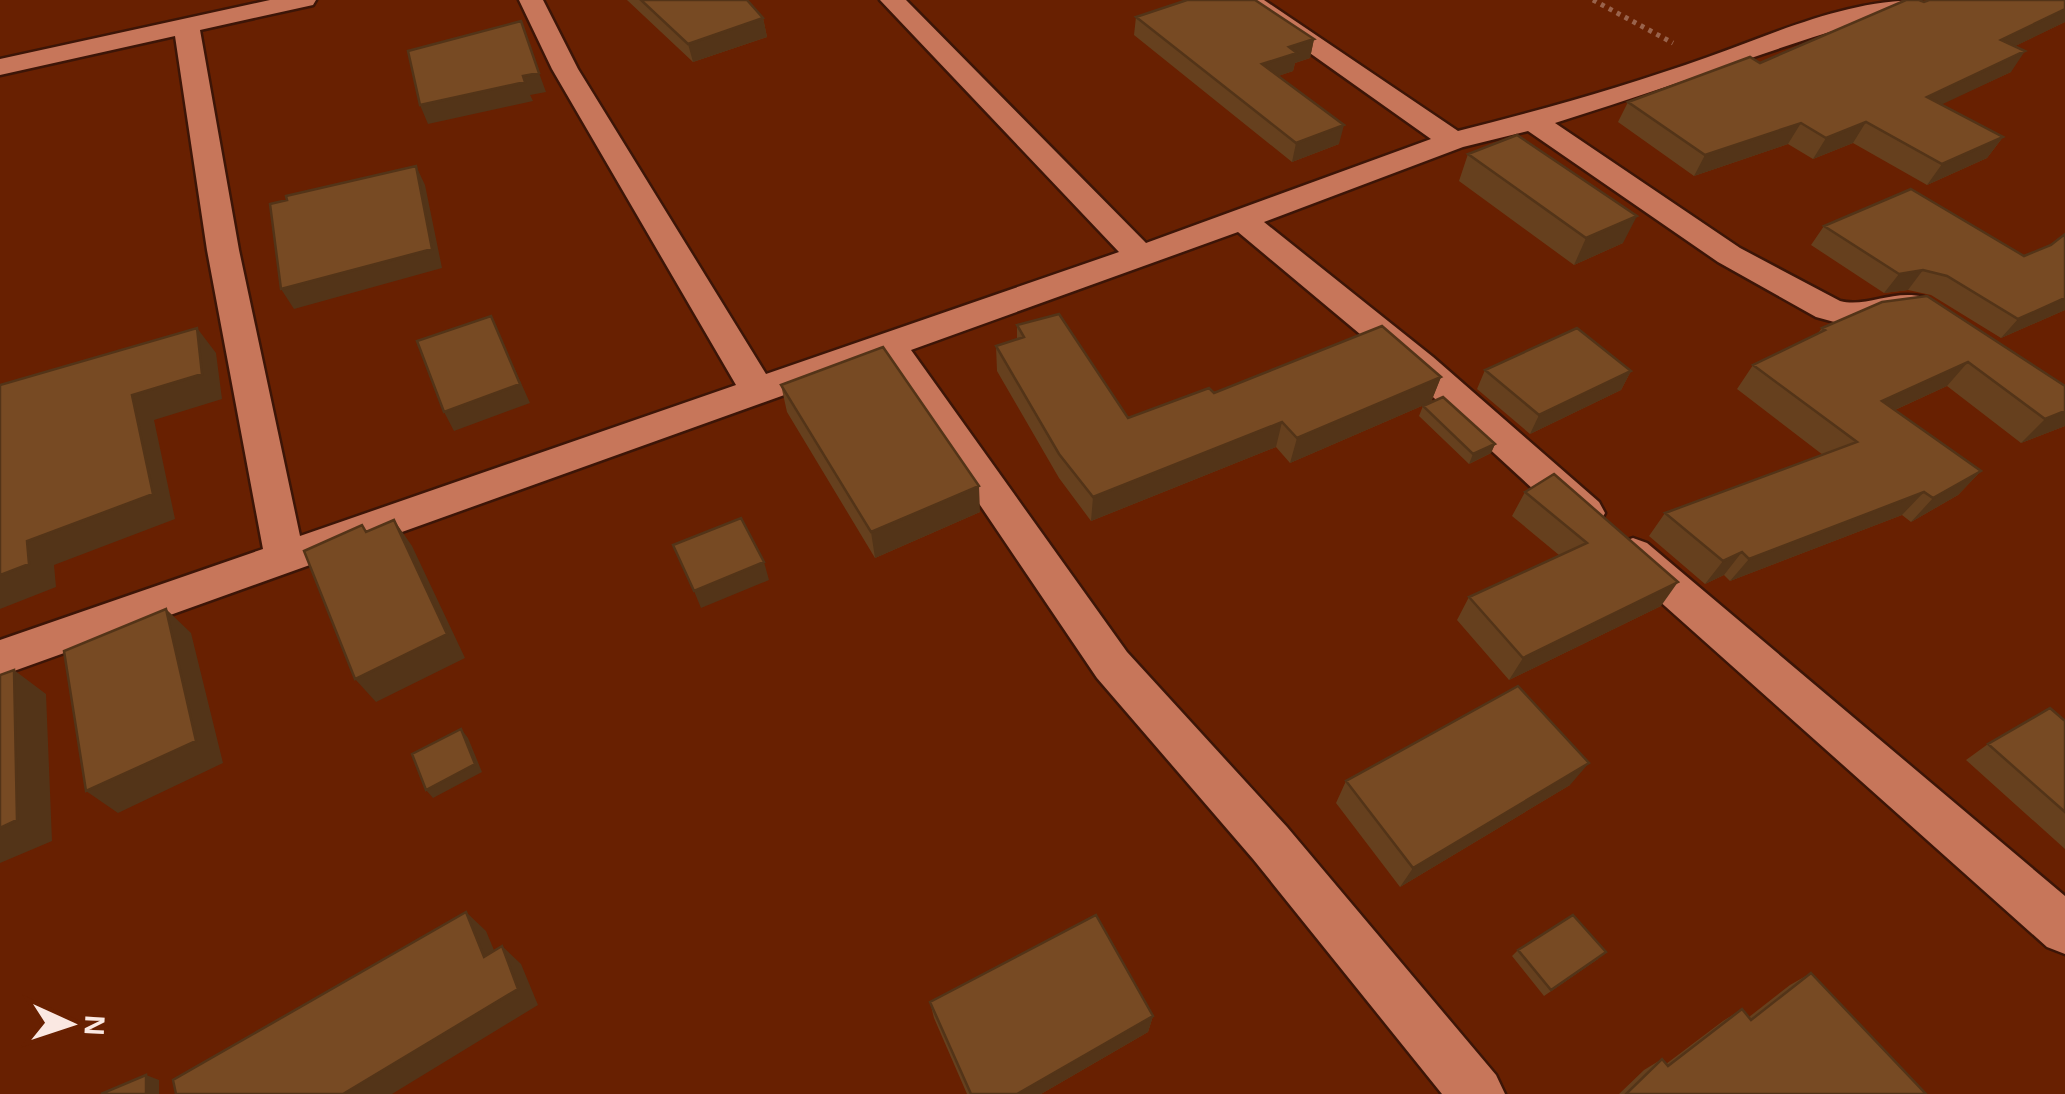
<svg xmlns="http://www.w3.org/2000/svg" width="2065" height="1094" font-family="Arial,sans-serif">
	<rect width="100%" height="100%" fill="#682001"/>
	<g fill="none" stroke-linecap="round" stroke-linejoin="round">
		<defs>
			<path id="street" d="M270,0H316L313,5L200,30L239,250L300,536L736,385L552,69L519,0H543L578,69L766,374L1119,252L880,0H906L1146,243L1431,139L1235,0H1264L1458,131C1542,110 1626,86 1708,57C1778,32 1846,0 1921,0L1918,5C1796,40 1676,85 1555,123L1740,248L1840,301C1866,308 1893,289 1924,297L1929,305L1924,313L1849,326L1816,317L1718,262L1528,131L1463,147L1264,222L1433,357L1599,502L1605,513L1599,524L1585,528L1571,524L1409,375L1238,232L911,350L1127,652L1287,827L1496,1075L1505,1094H1442L1253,859L1097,678L882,360L0,676V640L263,549L207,250L175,36L0,75V59Z
				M1633,538L1647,543L2065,896V954L2047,947L1619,565L1613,554L1619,543Z"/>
		</defs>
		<use href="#street" stroke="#3c1507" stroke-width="5"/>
		<path stroke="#99634c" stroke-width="5" stroke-dasharray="4 5" stroke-linecap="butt" d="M1593,0L1673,43"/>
		<use href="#street" fill="#c7765a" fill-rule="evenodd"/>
	</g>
	<path fill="#66401e" d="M627,0H747L763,18L767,37L693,62Z
		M2065,0V22L2015,46L2011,72L1941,104L2003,137L1987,158L1927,185L1853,143L1813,159L1788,144L1694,176L1618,122L1628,102L1760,63L1924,2Z
		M1136,17L1314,39L1310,58L1295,63L1293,71L1278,76L1339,144L1292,162L1134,35Z
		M1468,154L1623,243L1574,265L1459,181Z
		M1824,226L2024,256L2051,245L2065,234V310L2001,338L1931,295L1908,290L1884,293L1811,245Z
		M1882,302L2065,426L2021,443L1947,386L1895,410L1981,471L1958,495L1911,522L1902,515L1730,581L1724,575L1705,584L1649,536L1665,513L1823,455L1737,389L1753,365L1817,334L1822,328Z
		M1017,325L1128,418L1214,393L1441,377L1431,402L1290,463L1276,447L1091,521L1059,478L997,371L996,346L1017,340Z
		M1485,370L1631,371L1621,390L1530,434L1477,389Z
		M781,385L980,512L875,558L787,412Z
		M1423,406L1495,444L1491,453L1469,464L1419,416Z
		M1554,474L1661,606L1509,680L1457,620L1469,597L1559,555L1512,516L1525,492Z
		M2065,721V849L1966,760L1988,744Z
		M1346,781L1570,785L1400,887L1336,803Z
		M1518,950L1598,959L1544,996L1512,956Z
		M1811,973L1926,1094H1619L1644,1070L1662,1059L1666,1064L1723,1021L1742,1009L1749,1017L1790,985Z
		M930,1002L1153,1016L1148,1032L1041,1094H967L934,1018Z"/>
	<path fill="#533418" d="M2065,9V22L1987,60L2001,40Z
		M763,18L767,37L693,62L688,44Z
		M1314,39L1310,58L1295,63L1293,71L1259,83L1262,64L1289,47Z
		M2025,51L2011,72L1913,118L1927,97Z
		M539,73L546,92L530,95L533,101L428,124L420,105Z
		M1866,122L1853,143L1813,159L1826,138Z
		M1801,123L1788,144L1694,176L1705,155Z
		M1344,125L1339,144L1292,162L1296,143Z
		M2003,137L1987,158L1927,185L1942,164Z
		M416,166L425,185L442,268L294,309L281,289Z
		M1637,216L1623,243L1574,265L1586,238Z
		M1923,270L1908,290L1884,293L1899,274Z
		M2065,298V310L2001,338L2018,319Z
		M491,316L530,403L454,431L444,412Z
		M197,328L216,353L222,399L154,420L175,519L54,565L56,587L0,609V575L27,541L132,395Z
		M1968,362L1947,386L1862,425L1882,401Z
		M1631,371L1621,390L1530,434L1539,415Z
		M1441,377L1431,402L1290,463L1297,438Z
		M2065,411V426L2021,443L2045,419Z
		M1282,422L1276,447L1091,521L1093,497Z
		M1495,444L1491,453L1469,464L1473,454Z
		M1981,471L1958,495L1911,522L1933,498Z
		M979,486L980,512L875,558L871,532Z
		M1924,492L1902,515L1730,581L1749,559Z
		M394,520L412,546L465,658L376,702L355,679Z
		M1742,552L1724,575L1705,584L1723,561Z
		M764,562L769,580L701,608L694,591Z
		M1678,582L1661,606L1509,680L1523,658Z
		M166,609L191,633L223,763L118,813L86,791Z
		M14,670L46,694L52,841L0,863V828Z
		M461,729L468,738L482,772L433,798L426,790Z
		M1589,763L1570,785L1400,887L1413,868Z
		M466,912L486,931L504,974L484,957Z
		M502,946L521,964L538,1005L392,1094H343Z
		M1153,1016L1148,1032L1041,1094H1017Z
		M146,1075L159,1080V1094H146Z"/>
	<path fill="#774a23" stroke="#533418" stroke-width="2.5" d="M641,0H747L763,18L688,44Z
		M1187,0H1255L1314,39L1289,47L1297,53L1262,64L1344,125L1296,143L1136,17Z
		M1906,0H1919L1924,2L1929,0H2065V9L2001,40L2025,51L1927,97L2003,137L1942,164L1866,122L1826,138L1801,123L1705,155L1628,102L1750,57L1760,63Z
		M521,21L539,73L523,76L525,82L420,105L408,51Z
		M1517,135L1637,216L1586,238L1468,154Z
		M416,166L432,249L281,289L270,204L287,200L286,196Z
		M1911,189L2024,256L2051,245L2065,234V298L2018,319L1947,276L1923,270L1899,274L1824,226Z
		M1927,296L2065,386V411L2045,419L1968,362L1882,401L1981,471L1933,498L1924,492L1749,559L1742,552L1723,561L1665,513L1857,442L1753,365L1825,330L1822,328L1882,302Z
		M1059,314L1128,418L1209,388L1214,393L1382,326L1441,377L1297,438L1282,422L1093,497L1059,454L996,346L1024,337L1017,325Z
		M491,316L520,384L444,412L417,341Z
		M197,328L202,374L132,395L153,494L27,541L29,564L0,575V385Z
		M1577,328L1631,371L1539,415L1485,370Z
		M883,347L979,486L871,532L781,385Z
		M1443,397L1495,444L1473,454L1423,406Z
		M1554,474L1678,582L1523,658L1469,597L1587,543L1525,492Z
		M741,518L764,562L694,591L673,545Z
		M394,520L447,634L355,679L304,551L362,525L366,532Z
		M166,609L196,741L86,791L64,651Z
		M14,670L17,820L0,828V675Z
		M1518,686L1589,763L1413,868L1346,781Z
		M2050,708L2065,721V812L1988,744Z
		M461,729L475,764L426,790L412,754Z
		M466,912L484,957L502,946L518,989L343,1094H176L173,1080Z
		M1096,915L1153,1016L1017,1094H971L930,1002Z
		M1573,915L1606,952L1551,990L1518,950Z
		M1811,973L1926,1094H1626L1662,1059L1668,1066L1742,1009L1751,1020Z
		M146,1075V1094H101Z"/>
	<g transform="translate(70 1024) rotate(93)" stroke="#682001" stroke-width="8" paint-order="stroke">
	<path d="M0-8L18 38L0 25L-18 38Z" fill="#fae8e2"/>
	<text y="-15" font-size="28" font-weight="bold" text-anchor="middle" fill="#fae8e2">N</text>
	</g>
</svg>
